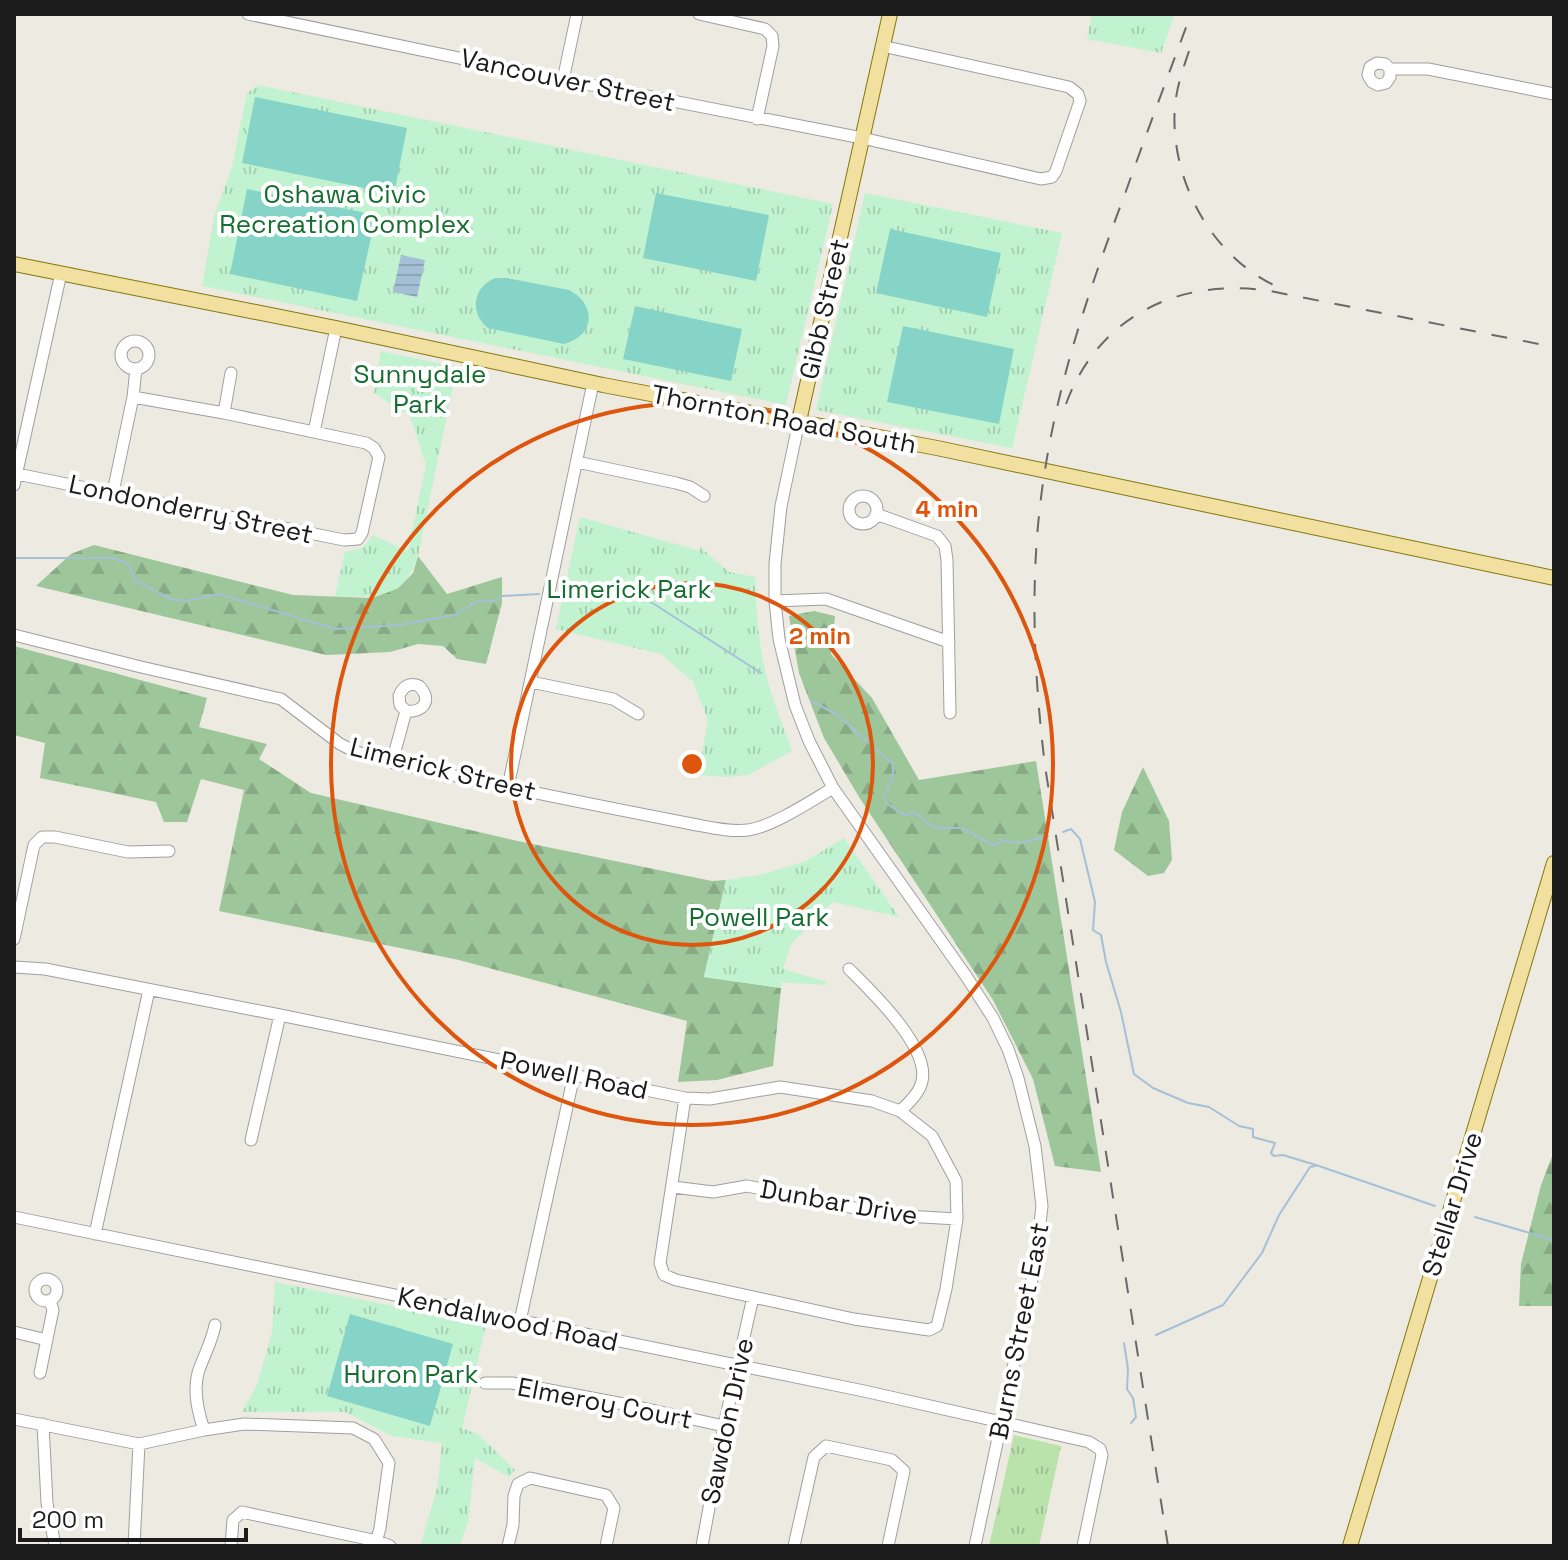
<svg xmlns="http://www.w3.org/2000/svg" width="1568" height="1560" font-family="'Space Grotesk',sans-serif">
	<defs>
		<pattern id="grass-tufts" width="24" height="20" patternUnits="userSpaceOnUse" patternTransform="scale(2)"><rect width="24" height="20" fill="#bae2ab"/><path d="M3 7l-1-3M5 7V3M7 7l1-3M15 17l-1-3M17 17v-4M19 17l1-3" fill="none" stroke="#9fc193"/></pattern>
		<pattern id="forest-firs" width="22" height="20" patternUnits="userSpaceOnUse" patternTransform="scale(2)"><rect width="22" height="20" fill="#9dc79a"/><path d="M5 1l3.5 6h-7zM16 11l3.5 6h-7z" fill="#87aa84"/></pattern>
		<pattern id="park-tufts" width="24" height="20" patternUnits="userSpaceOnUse" patternTransform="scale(2)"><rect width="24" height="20" fill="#c1f3d0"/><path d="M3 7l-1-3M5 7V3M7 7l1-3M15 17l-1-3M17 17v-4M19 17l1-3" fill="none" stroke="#a5d0b2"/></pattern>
		<pattern id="water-rules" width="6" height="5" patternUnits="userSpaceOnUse" patternTransform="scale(2)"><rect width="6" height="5" fill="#a5c0d6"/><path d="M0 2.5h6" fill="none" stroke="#8da4b7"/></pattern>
	</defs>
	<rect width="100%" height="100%" fill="#eceae1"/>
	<path fill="url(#grass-tufts)" d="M1014,1435L1061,1446L1039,1546H989Z"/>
	<path fill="url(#forest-firs)" d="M94,545L293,595L372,598L398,588L413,573L418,556L447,594L502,577V603L486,664L457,659L443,646L418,644L390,652L326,655L36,586L71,554Z
		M814,611L835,616L831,654L872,698L919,780L1036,761L1101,1172L1055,1166L1033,1079L993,1000L859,797L824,738L799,673L789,616Z
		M14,646L207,698L199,727L267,744L259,759L311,793L513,840L712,881L726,880L704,977L781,988L773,1066L717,1080L678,1082L687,1021L459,960L219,911L244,790L201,779L187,822H164L156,802L40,778L45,743L14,735Z
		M1143,767L1169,821L1172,860L1164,873L1148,876L1114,850L1122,812Z
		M1553,1154L1554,1306H1519L1521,1264L1541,1185Z"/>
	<path fill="url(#park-tufts)" d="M1092,14H1175L1161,53L1087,39Z
		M258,85L833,204L786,405L202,286L215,213L232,167L247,93Z
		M865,193L1062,233L1012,448L816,410Z
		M381,351L457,367L418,556C403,601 375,597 335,596L345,551C357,552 368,546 372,535L408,551L426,465L410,416L374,393Z
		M580,517L700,551V547L729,572L755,577C756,606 758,637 764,666C770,695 782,723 792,751L748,775L726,777L698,775L708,720L693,682L661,654L556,629Z
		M844,838L899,917L833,902L791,944L783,969L827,982L826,985L782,982L781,988L704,977L726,880L764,874L806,861Z
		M275,1282L486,1325L462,1428L479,1435L515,1470L509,1477L475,1458L468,1523L459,1546H424L421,1544L438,1484L442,1443L392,1436L345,1412H242L257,1385L272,1332Z"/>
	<path fill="#86d4c7" d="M255,97L407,128L394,194L242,163Z
		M247,189L376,215L357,301L230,274Z
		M656,193L769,215L756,281L643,258Z
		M890,229L1001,253L987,317L876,293Z
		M495,278H507L569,290C597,304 595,336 564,344L488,328C469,313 473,287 495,278Z
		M635,306L742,329L731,381L623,359Z
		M903,326L1014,349L999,424L887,402Z
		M350,1314L453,1344L430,1426L327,1396Z"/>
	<path fill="url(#water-rules)" d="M401,255L425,260L417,297L393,292Z"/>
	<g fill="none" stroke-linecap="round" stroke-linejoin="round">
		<path stroke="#a5c0d6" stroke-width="2" d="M14,558H112L128,564L136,581L171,599L186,601L219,594L335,629L399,625L454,615L477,601H494L502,596L539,594
			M560,595L637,596L651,602L761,673
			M811,701L836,714L892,763C896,775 888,786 884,797L886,803C894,807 897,814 907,815L911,812L919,815L931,826L941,828H962L993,845L1002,841L1022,843L1048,836
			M1063,832L1071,829L1080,839L1091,885L1095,902L1093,930L1101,935L1106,962L1121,1012L1134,1074L1153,1088L1188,1103L1209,1107L1239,1126L1253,1129V1137L1275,1143L1271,1153L1274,1156L1283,1155L1319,1166L1435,1206
			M1475,1217L1554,1240
			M1156,1335L1223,1305L1262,1253L1279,1215L1310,1167L1315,1166
			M1124,1343L1128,1369L1127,1389L1133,1398L1136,1417L1131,1423"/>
		<defs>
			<path id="minor" d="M248,14L555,78L862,138L1041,179L1052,177L1056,171L1080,101L1078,94L1069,87L882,46
				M699,14L765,29L772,36L773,46L757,119
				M1390,69V77L1386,83L1378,85L1372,82L1368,75L1370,67L1377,63L1385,64L1390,69H1428L1554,94
				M563,80L577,14
				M121 355a14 14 0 1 1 28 0a14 14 0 1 1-28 0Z
				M224,413L231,373
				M799,421L781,506L775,564V601L779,639L795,705L809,741L833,788L966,976L993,1018L1008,1049L1018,1078L1035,1146L1042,1206L1035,1265L975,1546
				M314,432L336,328
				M577,462L676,483L690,487L704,496
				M17,474L344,540L358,539L362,533L379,457L374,448L366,443L224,413L133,397
				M14,485L61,273
				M113,492L133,397L136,369
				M849 510a14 14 0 1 1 28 0a14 14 0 1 1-28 0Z
				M876,514L937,536L945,546L947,560L950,713
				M775,601L826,599L949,642
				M14,635L141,667L281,699L340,744C373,762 415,767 451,775C533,793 615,809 697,825C713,828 731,832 748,830C772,827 811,801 833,788
				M531,682L613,699L638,714
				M392,762L406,711L400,705L399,696C403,686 410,682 419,686C433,700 423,713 406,711
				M508,787L593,383
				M14,939L34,845L42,837H55L128,852L169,851
				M14,967L45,969L280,1015L685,1098L710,1099L780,1087L872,1101L900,1111L932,1136L956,1181L957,1219L946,1289L937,1326L929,1330L854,1319L676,1280L664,1275L660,1263L685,1098
				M849,969C871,991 930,1047 922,1081C920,1092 908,1104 900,1111
				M251,1140L280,1015
				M673,1187L713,1192L747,1186L889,1215L957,1219
				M14,1217L864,1391L1089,1442L1100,1449L1102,1455L1083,1546
				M95,1234L149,990
				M35 1290a11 11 0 1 1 22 0a11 11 0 1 1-22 0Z
				M520,1321L574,1075
				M14,1332L47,1340
				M40,1373L53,1310L50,1301
				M485,1383H512L629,1405L724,1426
				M14,1419L139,1444L204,1430L244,1424L353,1428L374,1439L389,1463L380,1528L375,1546
				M43,1424L47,1503L55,1546
				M204,1430C198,1412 193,1392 198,1373C203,1357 212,1342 215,1325
				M134,1546L139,1444
				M231,1546L233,1520L242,1512L377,1541L390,1546
				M508,1546L513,1525L514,1496L518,1484L530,1478L606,1495L614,1508L606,1546
				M702,1546L724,1426L753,1297
				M794,1546L814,1457L826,1446L892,1460L904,1471L888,1546"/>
			<path id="major" d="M14,264L336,328L603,385L937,448L1554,578
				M799,421L890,14
				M1350,1546L1554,863"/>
		</defs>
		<use href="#minor" stroke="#9f9f9f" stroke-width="13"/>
		<use href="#major" stroke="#85770d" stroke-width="16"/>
		<use href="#minor" stroke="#fff" stroke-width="11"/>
		<use href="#major" stroke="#f2e0a0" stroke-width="14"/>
		<path stroke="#696969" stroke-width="2" stroke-dasharray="16 16" stroke-linecap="butt" d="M1189,51C1183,69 1177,86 1175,105C1169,179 1211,258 1280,288
			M1066,404C1098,316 1180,277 1270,291L1554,347
			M1168,1546L1045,766C1033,667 1029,568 1045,470C1060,373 1092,282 1126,191C1147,132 1169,73 1191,14"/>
	</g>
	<g fill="none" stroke="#de560d" stroke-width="4">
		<circle cx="692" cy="764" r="181"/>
		<circle cx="692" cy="764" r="361"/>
	</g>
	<g text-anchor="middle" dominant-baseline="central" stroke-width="8" stroke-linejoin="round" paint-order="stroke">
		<g font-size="26" fill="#1b1b1b" stroke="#fff">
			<text transform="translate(568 80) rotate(12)">Vancouver Street</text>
			<text transform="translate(824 309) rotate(-77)">Gibb Street</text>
			<text transform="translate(784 419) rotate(11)">Thornton Road South</text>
			<text transform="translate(191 509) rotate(12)">Londonderry Street</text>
			<text transform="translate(443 769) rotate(14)">Limerick Street</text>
			<text transform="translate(574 1075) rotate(12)">Powell Road</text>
			<text transform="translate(839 1202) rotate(10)">Dunbar Drive</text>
			<text transform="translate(1452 1204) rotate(-73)">Stellar Drive</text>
			<text transform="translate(508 1319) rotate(12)">Kendalwood Road</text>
			<text transform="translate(1019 1331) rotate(-79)">Burns Street East</text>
			<text transform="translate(605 1403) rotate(11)">Elmeroy Court</text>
			<text transform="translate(727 1421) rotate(-78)">Sawdon Drive</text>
		</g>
		<g font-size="26" fill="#156d2f" stroke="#fff">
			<text x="345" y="194">Oshawa Civic<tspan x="345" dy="30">Recreation Complex</tspan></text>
			<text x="420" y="374">Sunnydale<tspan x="420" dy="30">Park</tspan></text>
			<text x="629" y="589">Limerick Park</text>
			<text x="759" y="917">Powell Park</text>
			<text x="411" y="1374">Huron Park</text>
		</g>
	</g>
	<circle cx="692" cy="764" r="12" fill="#de560d" stroke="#fff" stroke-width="4"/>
	<g font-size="24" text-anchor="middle" font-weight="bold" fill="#de560d" stroke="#fff" stroke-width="8" stroke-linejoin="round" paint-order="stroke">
		<text x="947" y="517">4 min</text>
		<text x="820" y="644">2 min</text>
	</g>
	<rect width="1568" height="1560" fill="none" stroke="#1b1b1b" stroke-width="32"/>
	<path d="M20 1528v12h226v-12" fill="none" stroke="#1b1b1b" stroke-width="4"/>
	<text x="32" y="1528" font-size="24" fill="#1b1b1b" stroke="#ffffff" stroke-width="6" paint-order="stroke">200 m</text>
</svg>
